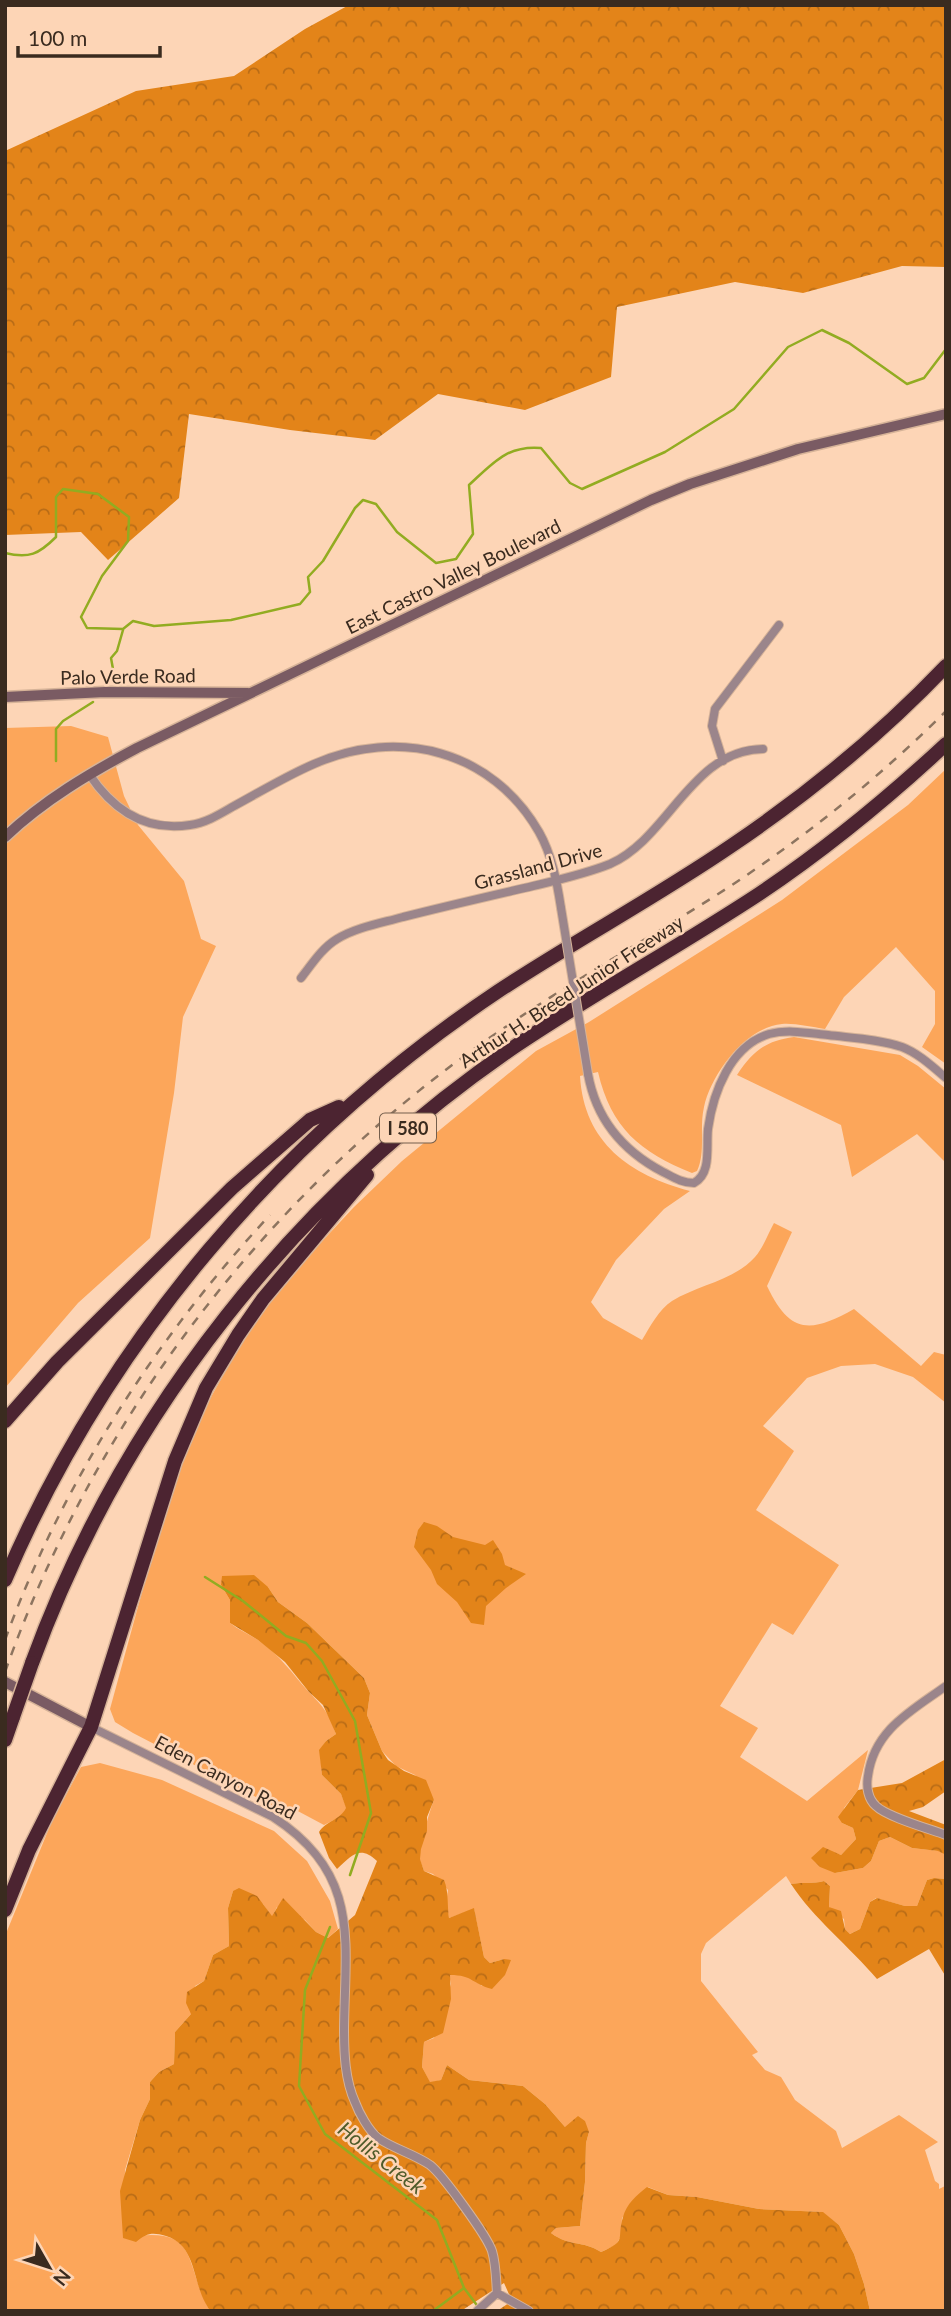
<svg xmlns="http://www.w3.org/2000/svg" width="951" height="2316" font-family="Lato,sans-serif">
	<defs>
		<pattern id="forest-crowns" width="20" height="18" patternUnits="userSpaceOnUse" patternTransform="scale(1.75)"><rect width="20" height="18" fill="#e38419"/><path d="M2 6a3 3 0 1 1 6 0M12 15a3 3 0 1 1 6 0" fill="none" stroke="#b96c16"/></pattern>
	</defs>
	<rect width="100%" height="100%" fill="#fdd5b6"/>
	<path fill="#fca65a" d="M71,726L108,737L124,796L138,825L184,881L201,939L216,946L183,1017L174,1093L150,1238L78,1303L5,1388V728Z
		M946,769V1064L922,1047L935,1024V991L896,947L844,997L825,1029C811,1027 795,1023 782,1024C746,1027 711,1074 704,1107C699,1128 706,1152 697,1171L692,1173C640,1152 611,1128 598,1072L580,1076C584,1143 630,1175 690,1191L664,1209L616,1260L591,1302L603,1318L642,1340C650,1327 659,1309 672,1301C698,1285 735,1280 755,1257C763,1248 768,1234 774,1223L792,1232L767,1286C790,1335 811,1333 854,1309L921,1366L934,1352L946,1355V1403L913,1377L875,1364L841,1366L807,1378L763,1426L794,1451L756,1510L839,1565L793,1635L772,1623L720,1706L758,1728L740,1757L807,1801L868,1750L858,1790L844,1808L842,1823L853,1828L856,1839L841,1855L835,1853V1873L863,1868L871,1861L879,1841L890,1837L912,1848L939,1851L946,1855V1879L934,1878L927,1880L917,1906H905L876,1898L870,1902L860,1929L850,1934L845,1929L844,1919L829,1907L830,1886L824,1881C813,1884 803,1882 791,1884L786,1876L706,1943L701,1954V1981L758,2052L752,2055L765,2070L781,2077L795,2100L836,2131L842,2148L899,2115L938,2142L925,2150L935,2181L939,2184V2189L945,2186L946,2188V2311H870L864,2284L854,2254L839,2225L822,2212L759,2209L697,2197L668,2195L648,2187L622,2218L621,2236L616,2245L601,2252C582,2240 570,2247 551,2233L556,2228L580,2226L585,2182L586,2143L589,2132L565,2127L545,2104L523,2086L469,2080L447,2065L441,2080L430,2083L422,2067L424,2042L434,2038L451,1984L449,1975H467L482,1986L504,1959L490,1963L484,1957L474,1909L449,1918L446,1903L448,1890L433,1874L424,1871C423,1867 421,1864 420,1860C418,1851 430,1809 434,1800L415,1775L396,1766L382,1751L367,1715L370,1693L364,1678L307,1623L278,1602L268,1587L221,1585L230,1600V1623C240,1631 252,1635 262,1643C281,1657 292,1673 307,1690C323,1707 328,1711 336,1734L326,1741L320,1750L322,1775L341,1794L347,1809L342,1816L324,1825L294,1809L283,1811L133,1733L115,1722L110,1709L156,1541L195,1426L252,1323L288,1278L354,1207L402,1161L536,1051L589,1022L782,900L908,805Z
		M794,1037L900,1055L918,1066L946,1089V1163L917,1134L852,1177L841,1125L737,1075C753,1051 765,1041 794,1037Z
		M100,1763L162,1780L274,1831L307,1861L330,1901L338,1929L328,1938L316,1932L305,1920L277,1907L272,1917L263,1904L233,1891L228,1908L229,1946L213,1955L204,1981L195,1986L191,2014L175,2032L174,2064L159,2072L150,2082V2099L140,2120L125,2170L123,2238C202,2224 182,2261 210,2311H5V1936L52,1821L81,1767Z"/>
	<path fill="url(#forest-crowns)" d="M349,5H946V267L902,266L803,293L735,282L617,307L611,377L525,410L438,394L375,440L290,430L189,414L179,498L108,560L81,532L5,535V151L136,91L234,76L305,29Z
		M424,1522L437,1526L453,1537L485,1545L493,1540L502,1554L505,1565L526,1574L506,1588L486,1606L484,1625L471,1623L457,1602L437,1584L431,1570L414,1547L418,1530Z
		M254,1575L268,1587L278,1602L307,1623L364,1678L370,1693L367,1715L382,1751L388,1760L404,1771L426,1780L434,1800L427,1817V1831L421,1849L420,1859L424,1871L444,1880C449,1892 447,1905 449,1918L474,1908L484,1957L490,1963L504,1959L511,1960L505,1975L492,1989C472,1984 473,1975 450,1975L451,1999L443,2033L424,2042L422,2067L430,2082L441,2080L447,2065L469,2080L523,2086L545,2104L565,2127L578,2116L585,2121L589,2132L586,2143L585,2182L580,2226L556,2228L551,2233C570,2247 582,2240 601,2252C628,2240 616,2240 623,2217C627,2203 636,2196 647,2187L668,2195L697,2197L759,2209L823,2212L839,2225L854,2254L864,2284L870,2311H497L512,2301L504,2283L461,2311H210C207,2306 204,2301 202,2296C193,2274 193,2244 166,2236C152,2232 147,2233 136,2242L123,2238L120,2191L140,2120L150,2099V2082L159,2072L174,2064L175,2032L191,2014L186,2003L187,1992L204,1981L213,1955L229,1946L228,1908L233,1891L239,1888L257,1896L272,1916L283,1898L316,1932L328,1938L355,1915L377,1861C360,1845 352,1855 337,1869L329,1858L319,1832C326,1821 340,1820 346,1808L341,1794L322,1775L319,1750L326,1741L336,1734L323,1705L309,1692L285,1662L258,1640L230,1623V1600L221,1585L222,1576Z
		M946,1759V1791L923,1807L909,1811L946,1825V1855L938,1851L912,1848L890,1837L879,1841L871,1861L863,1868L835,1873L820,1867L811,1858L823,1847L841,1855L856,1839L853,1828L842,1823L838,1817L858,1790L902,1783Z
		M934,1878L946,1879V1977L929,1949L877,1979C850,1947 813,1918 791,1884C803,1882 813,1884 824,1881L830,1886L829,1907L841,1911L845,1929L850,1934L860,1929L870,1902L877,1898L905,1906H917L927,1880Z"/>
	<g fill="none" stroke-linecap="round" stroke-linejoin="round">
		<path stroke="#92ac21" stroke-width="2.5" d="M5,553C29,559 39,554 56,537V497L63,489L98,494L129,517L128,541L102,576L81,617L87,628L123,629L133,621L154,626L231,620L300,604L310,592L308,577L323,561L355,508L363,500L376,504L397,532L436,563L456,559L473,534L469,485C493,463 507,445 541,448L570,483L582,489L665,452L734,409L788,347L822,330L849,343L907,384L924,378L946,349
			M113,669L111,658L117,651L123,630
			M56,761V729L63,721L93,702
			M205,1577L243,1601L286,1636L306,1643L322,1661L355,1721L371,1813L350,1875
			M330,1927L305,1990L299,2086L325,2134L437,2220L464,2288L479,2308
			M433,2311L464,2288"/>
		<defs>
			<path id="street" d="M723,761L712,726L715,709L779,625
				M89,774C113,810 145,832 190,825C206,823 220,814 234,806C260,792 286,776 314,764C398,727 492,750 539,832C552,855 557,882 561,908
				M301,978C312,964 322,948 337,939C357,927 382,923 403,917C446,906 490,896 533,886C558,880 585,874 610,864C669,838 691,750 763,749
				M588,1074C596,1119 623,1151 663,1172C673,1177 682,1183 694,1183C712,1173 706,1147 708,1129C713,1093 730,1046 769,1034C788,1029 808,1033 828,1035C852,1038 879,1039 902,1047C918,1053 933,1067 946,1078
				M946,1686C911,1711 874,1730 868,1776C866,1787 868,1799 876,1806C887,1817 930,1829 946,1835
				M91,1727L273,1817C361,1874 345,1940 344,2029C344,2053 345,2080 355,2102C359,2113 369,2131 378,2138C394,2149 414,2154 430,2165C442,2174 487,2236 492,2251C496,2264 496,2280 497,2293L529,2311
				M477,2311L497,2293"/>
			<path id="secondary" d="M5,697L105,692L248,693
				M5,837C44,800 90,773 137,748L651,500L690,484L798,449L946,414
				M5,1682L91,1727"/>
			<path id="highway" d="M5,1421L57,1362L232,1188L310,1120L339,1107
				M5,1580C107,1341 282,1136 497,992C574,941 655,898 731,846C808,794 881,734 946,666
				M32,1663C123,1413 297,1195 517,1045C596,992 680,946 759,894C826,849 888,798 946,744
				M5,1740L13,1717
				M5,1910L29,1850L91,1727L175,1461L206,1388L238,1335L263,1299L367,1175"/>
		</defs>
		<use href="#street" stroke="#d6b398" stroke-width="10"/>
		<use href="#secondary" stroke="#d6b398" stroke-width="13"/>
		<use href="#highway" stroke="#d6b398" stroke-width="17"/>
		<use href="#street" stroke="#9b858b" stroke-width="8"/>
		<use href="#secondary" stroke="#7a5b63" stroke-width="10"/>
		<use href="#highway" stroke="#4c2431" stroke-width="14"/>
		<path stroke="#8d745f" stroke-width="2.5" stroke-dasharray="9 9" stroke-linecap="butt" d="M5,1640C62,1483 157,1336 270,1215
			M5,1672C97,1412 275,1183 504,1028C578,977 657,934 732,885C809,834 881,776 946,711"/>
		<defs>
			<path id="street-bridge" d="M561,908L588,1074"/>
			<path id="highway-bridge" d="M13,1717L32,1663"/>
		</defs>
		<use href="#street-bridge" stroke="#d6b398" stroke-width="10" stroke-linecap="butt"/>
		<use href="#highway-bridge" stroke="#d6b398" stroke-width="17" stroke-linecap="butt"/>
		<use href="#street-bridge" stroke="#9b858b" stroke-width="8"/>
		<use href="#highway-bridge" stroke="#4c2431" stroke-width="14"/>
	</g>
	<g text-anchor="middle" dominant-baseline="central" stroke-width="5" stroke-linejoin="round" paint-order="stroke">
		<rect fill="#fdd5b6" stroke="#745e4c" stroke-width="2" x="380" y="1113.5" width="56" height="29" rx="5"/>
		<g font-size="18" font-weight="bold" fill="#3a2b1f">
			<text x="408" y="1128">I 580</text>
		</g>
		<g font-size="19" fill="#3a2b1f" stroke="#fdd5b6">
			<text transform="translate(453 576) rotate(-26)">East Castro Valley Boulevard</text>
			<text transform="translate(128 676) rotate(-1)">Palo Verde Road</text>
			<text transform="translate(538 866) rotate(-15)">Grassland Drive</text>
			<text transform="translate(571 991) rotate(-33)">Arthur H. Breed Junior Freeway</text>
			<text transform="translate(226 1777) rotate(28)">Eden Canyon Road</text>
		</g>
		<g font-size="21" font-style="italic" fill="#4f5b29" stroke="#fdd5b6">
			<text transform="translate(382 2157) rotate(38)">Hollis Creek</text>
		</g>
	</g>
	<rect width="951" height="2316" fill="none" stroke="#3a2b1f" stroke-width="14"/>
	<g transform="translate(49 2267) rotate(129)" stroke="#fdd5b6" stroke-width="5" paint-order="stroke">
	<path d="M0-5L12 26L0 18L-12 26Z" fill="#3a2b1f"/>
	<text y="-10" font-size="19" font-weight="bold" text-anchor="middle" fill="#3a2b1f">N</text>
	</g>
	<path d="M18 46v10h142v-10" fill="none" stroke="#3a2b1f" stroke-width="3.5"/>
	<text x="28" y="46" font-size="21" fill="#3a2b1f" stroke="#fdd5b6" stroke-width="5" paint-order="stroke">100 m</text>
</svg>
